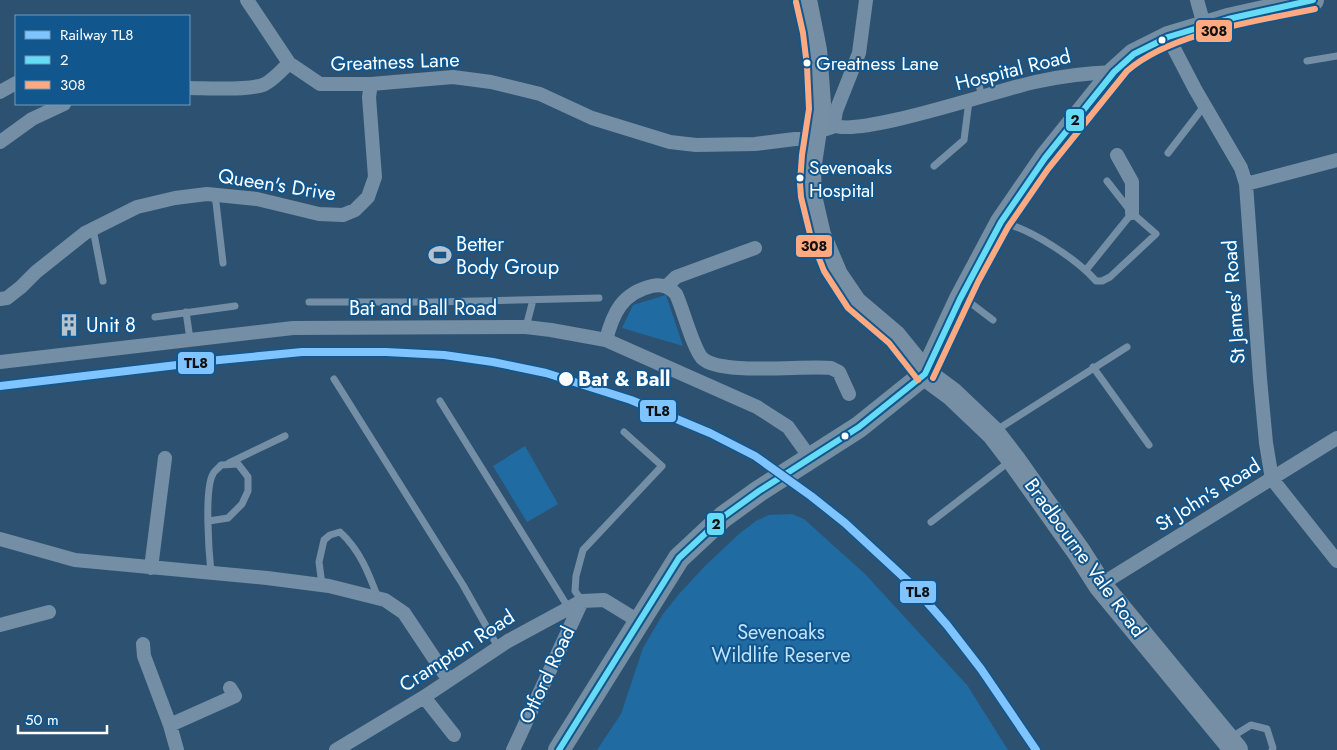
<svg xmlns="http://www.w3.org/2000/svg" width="1337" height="750" font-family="Jost,sans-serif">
	<rect width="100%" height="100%" fill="#2d5271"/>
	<path fill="#216ba3" d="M666,295L683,346L622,328L633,305Z
		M525,446L558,504L527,522L493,466Z
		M792,514L804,519L865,574L967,685L1008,750H597L621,714L643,648L663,614L680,593L705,566L740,533L756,521L769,515Z"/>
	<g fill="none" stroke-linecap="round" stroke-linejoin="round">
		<path stroke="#748fa5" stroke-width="7" d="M1307,61L1337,56
			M979,85L982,97
			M1168,153L1205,105
			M934,166L964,140L969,101
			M215,194L223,263
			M1004,223C1032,230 1077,259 1096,281H1102L1110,277L1156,234L1132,213L1107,181
			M93,229L103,281
			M1086,270L1132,213
			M964,298L993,320
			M309,302H433L599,298
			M186,312L190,339
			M155,317L235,306
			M526,327L533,300
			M1093,367L1149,445
			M334,379L463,585L498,647
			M440,401L568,607
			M995,431L1127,347
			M229,463L285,436
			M209,521L228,518L242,504L248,491V477L238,464L221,465C219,468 214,471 213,474C204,489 209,553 211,573
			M931,522L1010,461
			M322,585L319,562L324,540L330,535L340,532C360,550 369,574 378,598
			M582,601L575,591L576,576L583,550L662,466L624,432
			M1230,738L1251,725L1267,729L1273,748L1272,750"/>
		<path stroke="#748fa5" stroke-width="14" d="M247,0L289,63L320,84H371L453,77L491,82L540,94L592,118L670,142L696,145L755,144L795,139H813
			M1197,0L1204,25
			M1168,37L1195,89L1241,168L1246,184L1260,379L1266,443L1272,479L1337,561
			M189,88C205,88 251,91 265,84C274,79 281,71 289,63
			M0,92L16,83
			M834,125C858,138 1001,89 1035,82C1061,76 1087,73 1114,72
			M826,129L832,127L834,123L836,111L859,53L866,0
			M0,142L32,119L64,104
			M1117,155L1132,182V213
			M1246,184L1337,160
			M667,286L676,277L755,248
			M0,299L7,298L21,287L36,272L85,233L137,207L175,198L207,194L257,199L319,214L343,215L355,210L368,197L375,177L369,97L371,84
			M606,340C613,313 622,293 652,286C662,284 669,286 676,294C683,309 693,348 702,358C720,376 804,365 831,368L839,372L849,394
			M0,362L293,328L526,327L551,330L606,340L757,407L788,427L811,459
			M0,539L75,560L267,578L329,586L385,600L404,613L448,679
			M151,568L165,458
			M1100,585L1337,438
			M0,625L49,612
			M143,644L144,656L170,725L177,750
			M424,697L454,735
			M170,725L235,696L230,688
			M336,750L424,697L508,641L582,601L604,600L640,622
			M513,750L582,601"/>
		<path stroke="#748ea3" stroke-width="22" d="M559,750L679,558L723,517L759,491L859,427L925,374L960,299L1001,222L1045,158L1114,72L1134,54L1168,37L1228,19L1313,0"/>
		<path stroke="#768fa4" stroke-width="24" d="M805,0L815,50L819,104L809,170L810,196L819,235L836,275L855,303L895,337L925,374L952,394L993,433L1013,459L1079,552L1100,585L1236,750"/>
		<defs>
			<path id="bus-1" d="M559,750L679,558L723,517L759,491L859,427L925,374L960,299L1001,222L1045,158L1114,72L1134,54L1168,37L1228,19L1313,0"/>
			<path id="bus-2" d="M796,2L803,33L807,66L809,109L802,155L800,183L801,197L811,238L824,271L848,308L889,343L918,380
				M933,378L978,282L1008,227L1048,169L1127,71C1172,32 1258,21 1315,9"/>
		</defs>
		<use href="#bus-1" stroke="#11568d" stroke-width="10"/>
		<use href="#bus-2" stroke="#11568d" stroke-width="10"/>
		<use href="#bus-1" stroke="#66dbf5" stroke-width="6"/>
		<use href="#bus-2" stroke="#ffa980" stroke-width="6"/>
		<defs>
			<path id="rail-1" d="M0,386L219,360L302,352H386L444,355L493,362L546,373L631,400L710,433L755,456L811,496L845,523L911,584L947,625L981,669L1036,750"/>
		</defs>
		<use href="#rail-1" stroke="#11568d" stroke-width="11"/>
		<use href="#rail-1" stroke="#80c4ff" stroke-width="8"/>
	</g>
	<defs>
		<symbol id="stadium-bare" viewBox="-9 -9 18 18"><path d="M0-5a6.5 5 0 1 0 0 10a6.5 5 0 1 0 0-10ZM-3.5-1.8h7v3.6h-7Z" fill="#b6c2cd" stroke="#11568d" stroke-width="2.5" paint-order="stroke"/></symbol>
		<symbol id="building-bare" viewBox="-9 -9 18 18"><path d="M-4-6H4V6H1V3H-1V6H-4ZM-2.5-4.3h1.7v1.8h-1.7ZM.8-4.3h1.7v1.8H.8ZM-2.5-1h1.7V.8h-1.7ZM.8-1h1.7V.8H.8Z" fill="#b6c2cd" stroke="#11568d" stroke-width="2.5" paint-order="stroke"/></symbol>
	</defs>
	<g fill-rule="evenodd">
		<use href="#stadium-bare" x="424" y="239" width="32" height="32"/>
		<use href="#building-bare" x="53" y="309" width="32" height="32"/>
	</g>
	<g fill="#fff" stroke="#11568d" stroke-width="2">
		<circle cx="1162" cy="40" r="4.5"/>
		<circle cx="807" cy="63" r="4.5"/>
		<circle cx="800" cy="178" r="4.5"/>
		<circle cx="566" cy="379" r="8"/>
		<circle cx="845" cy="436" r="4.5"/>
	</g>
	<g text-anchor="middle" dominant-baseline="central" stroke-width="4" stroke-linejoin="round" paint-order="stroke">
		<g font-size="19" fill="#fff" stroke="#11568d" text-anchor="start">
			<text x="816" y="63">Greatness Lane</text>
			<text x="809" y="167">Sevenoaks<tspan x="809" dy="23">Hospital</tspan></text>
		</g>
		<g font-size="20" fill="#fff" stroke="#11568d">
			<text transform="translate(395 62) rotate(-2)">Greatness Lane</text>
			<text transform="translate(1013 70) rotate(-14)">Hospital Road</text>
			<text transform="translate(277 185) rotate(9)">Queen's Drive</text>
			<text transform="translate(1234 302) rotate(-94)">St James' Road</text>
			<text x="423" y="308">Bat and Ball Road</text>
			<text transform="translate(1208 495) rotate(-32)">St John's Road</text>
			<text transform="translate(1085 558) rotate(54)">Bradbourne Vale Road</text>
			<text transform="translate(457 651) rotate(-33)">Crampton Road</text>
			<text transform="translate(547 675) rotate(-65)">Otford Road</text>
		</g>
		<g font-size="20" fill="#fff" stroke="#11568d" text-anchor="start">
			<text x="456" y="244">Better<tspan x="456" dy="23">Body Group</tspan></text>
			<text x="86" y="325">Unit 8</text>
		</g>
		<g font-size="20" font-weight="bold" fill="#fff" stroke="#11568d" text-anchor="start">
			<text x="578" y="379">Bat &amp; Ball</text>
		</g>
		<g font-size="20" fill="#c0e3fd" stroke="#11568d">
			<text x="781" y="632">Sevenoaks<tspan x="781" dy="23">Wildlife Reserve</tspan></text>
		</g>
	</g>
	<g stroke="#11568d" stroke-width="2">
		<rect x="1195" y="19" width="38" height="24" rx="5" fill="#ffa980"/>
		<rect x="1065" y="108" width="20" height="24" rx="5" fill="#66dbf5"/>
		<rect x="795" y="234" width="38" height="24" rx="5" fill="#ffa980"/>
		<rect x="177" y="351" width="38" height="24" rx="5" fill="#80c4ff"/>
		<rect x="639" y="399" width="38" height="24" rx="5" fill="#80c4ff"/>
		<rect x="706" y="512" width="19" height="24" rx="5" fill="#66dbf5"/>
		<rect x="899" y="580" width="38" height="24" rx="5" fill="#80c4ff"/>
	</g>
	<g font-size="14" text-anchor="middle" font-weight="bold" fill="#111">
		<text x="1214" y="36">308</text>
		<text x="1075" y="125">2</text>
		<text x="814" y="251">308</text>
		<text x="196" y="368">TL8</text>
		<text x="658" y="416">TL8</text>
		<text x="716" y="529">2</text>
		<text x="918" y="597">TL8</text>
	</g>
	<rect x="15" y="15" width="175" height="90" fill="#11568d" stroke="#709abb"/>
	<rect x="25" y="31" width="25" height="8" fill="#80c4ff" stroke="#709abb"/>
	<text x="60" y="40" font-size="15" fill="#ffffff">Railway TL8</text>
	<rect x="25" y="56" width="25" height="8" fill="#66dbf5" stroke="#709abb"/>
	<text x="60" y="65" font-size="15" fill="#ffffff">2</text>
	<rect x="25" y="81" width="25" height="8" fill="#ffa980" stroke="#709abb"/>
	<text x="60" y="90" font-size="15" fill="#ffffff">308</text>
	<path d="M18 725v8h89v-8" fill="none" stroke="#ffffff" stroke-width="2.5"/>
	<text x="25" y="725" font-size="15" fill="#ffffff" stroke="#11568d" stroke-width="4" paint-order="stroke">50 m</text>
</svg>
